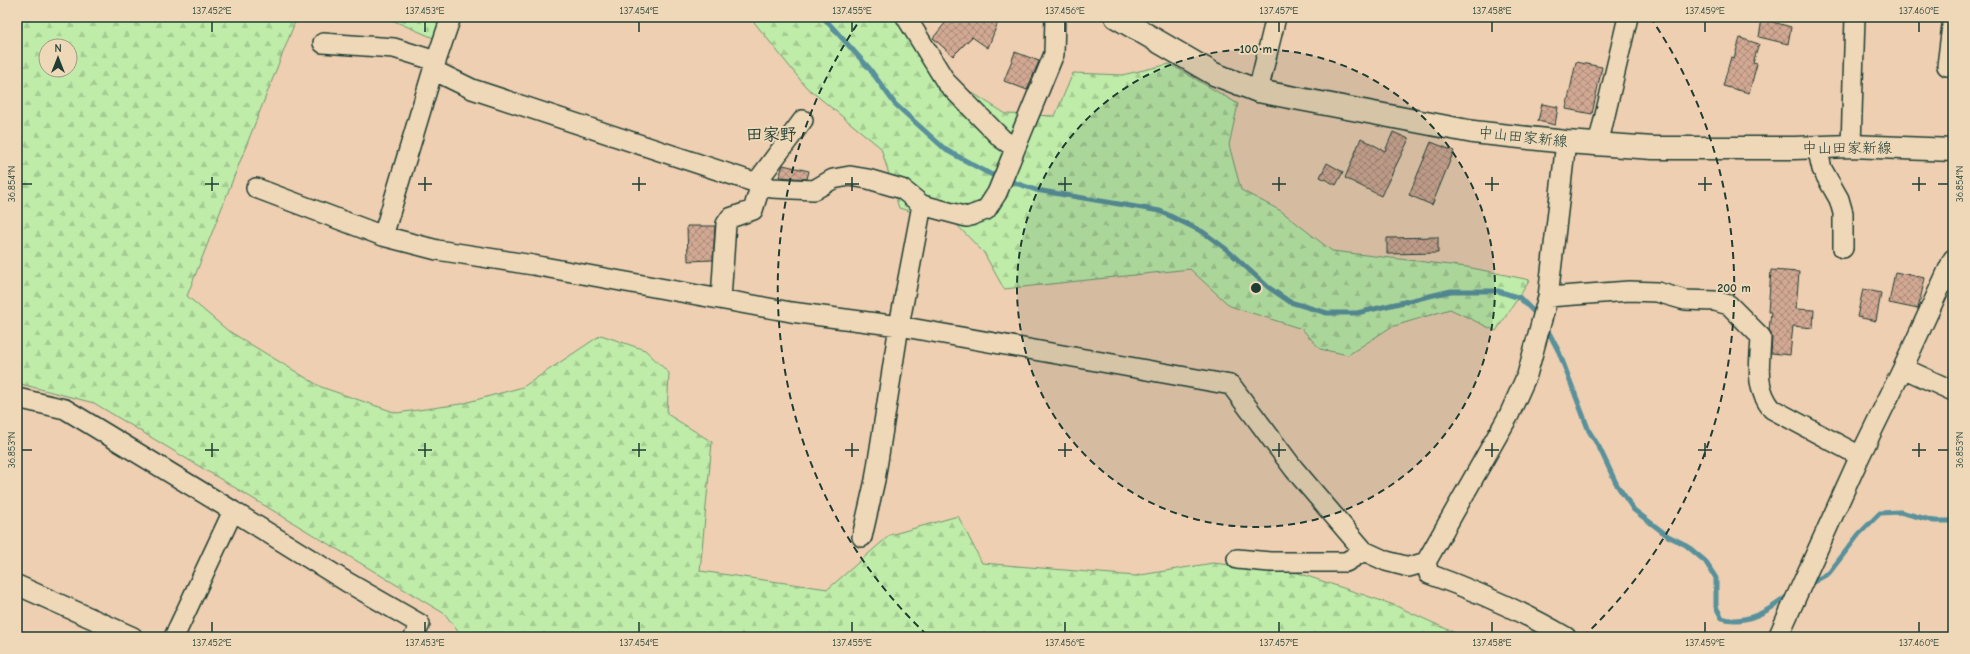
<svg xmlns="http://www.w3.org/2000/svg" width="1970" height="654" font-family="'Comic Neue','Klee One',sans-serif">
	<defs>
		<pattern id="forest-firs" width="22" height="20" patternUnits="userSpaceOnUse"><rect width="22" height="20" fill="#bfeca9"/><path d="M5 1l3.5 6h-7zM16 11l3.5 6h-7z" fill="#a4cb92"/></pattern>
		<pattern id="cemetery-stones" width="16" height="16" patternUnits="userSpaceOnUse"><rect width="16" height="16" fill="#bfeca9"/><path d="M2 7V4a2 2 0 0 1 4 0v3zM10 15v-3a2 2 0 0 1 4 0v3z" fill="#a4cb92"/></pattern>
		<pattern id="building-cross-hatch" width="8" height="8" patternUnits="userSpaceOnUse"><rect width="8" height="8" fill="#d2a893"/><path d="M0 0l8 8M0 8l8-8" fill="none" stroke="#aa8a79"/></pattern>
	</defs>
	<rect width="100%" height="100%" fill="#eecfb1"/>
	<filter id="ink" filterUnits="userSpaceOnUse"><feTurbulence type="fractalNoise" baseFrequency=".025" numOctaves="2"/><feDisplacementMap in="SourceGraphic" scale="8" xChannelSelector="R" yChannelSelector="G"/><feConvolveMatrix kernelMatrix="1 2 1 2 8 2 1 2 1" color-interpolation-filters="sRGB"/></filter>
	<g filter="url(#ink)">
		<path fill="url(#forest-firs)" stroke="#6f946e" fill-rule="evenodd" d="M17,17H297L187,296L227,330L321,387L397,413L461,404L523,387L601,335L645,350L669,373L667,414L712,442L700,571L828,589L890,535L958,516L982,563L1135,576L1213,563L1298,573L1394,605L1464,637H462L445,614L94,403L17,383ZM46,46H70V70H46Z
			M750,17H897L963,87L1006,114L1055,116L1073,73L1122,75L1170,64L1238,104L1229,145L1241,190L1281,211L1332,251L1467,267L1530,280L1496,331L1450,309L1391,327L1348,355L1320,349L1302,329L1230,306L1190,269L1004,289L984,253L957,225L899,208L881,148L806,87Z"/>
		<path fill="url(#cemetery-stones)" stroke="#6f946e" d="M385,17H444L436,39Z"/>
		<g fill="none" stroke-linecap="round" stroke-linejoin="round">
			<path stroke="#59919b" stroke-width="5" d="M823,17L869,68L895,104L946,150L990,174L1036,190L1160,211L1203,232L1226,249L1268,287L1290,302L1327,313H1357L1451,291H1498L1520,298L1538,316
				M1546,327L1559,352L1589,431L1599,447L1617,485L1634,510L1668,536L1686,545L1705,561L1716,578V607L1722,618C1746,626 1772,609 1790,594
				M1808,585L1829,573L1859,534L1880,513L1900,512L1934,521H1953"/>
		</g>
		<path fill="url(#building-cross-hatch)" stroke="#1f3d34" d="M950,17H1000L988,48L972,37L953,56L933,38Z
			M1762,19L1791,27L1788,44L1759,37Z
			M1740,38L1759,44L1753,63L1757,64L1749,93L1723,86L1731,57L1734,58Z
			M1015,52L1039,61L1027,90L1004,81Z
			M1576,62L1602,67L1592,114L1566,109Z
			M1542,104L1558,107L1555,125L1538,121Z
			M1393,132L1409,139L1381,196L1345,178L1361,138L1385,151Z
			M1431,142L1454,151L1432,205L1409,195Z
			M1327,163L1343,172L1336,185L1320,177Z
			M783,165L809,171L807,179L779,177Z
			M687,226H715L713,260L688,261Z
			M1438,237V253L1387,254V238Z
			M1771,270L1799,272L1796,309L1814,310L1813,328L1793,326L1790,355L1771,353L1772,337L1769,330L1771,312H1768Z
			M1895,272L1925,278L1918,309L1889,303Z
			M1863,289L1881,293L1876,321L1857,317Z"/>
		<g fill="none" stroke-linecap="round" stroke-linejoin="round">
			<defs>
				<path id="street" d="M451,17L433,70L383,236L437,250L533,265L791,312L899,326L1231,385L1294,469L1364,551L1386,561L1409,567L1426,562L1509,415L1527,375L1548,297L1566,142
					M906,17L946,82L1002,139L1015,148
					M323,43L394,48L436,61
					M1947,66L1953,17
					M433,70L472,89L772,188L814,190L833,179L850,176L868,179L902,189L922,205
					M1258,91L1276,17
					M1598,145L1628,17
					M1851,146L1855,17
					M1817,147L1822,169L1839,199L1843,213V248
					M756,183L803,120
					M256,188L383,236
					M1548,297L1629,291L1657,292L1685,300L1715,301L1729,305L1761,337C1760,364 1754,387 1772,409L1860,456
					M721,299L726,224L730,218L753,210L761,184
					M1903,368L1953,391
					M17,398L65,409L233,511L174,637
					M233,511L347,582L420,624L414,637
					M862,537L875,480L899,326L922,205L967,217L986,210L997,193L1054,54L1055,17
					M1237,559L1270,562H1346L1364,551
					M1426,562L1429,574C1476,591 1522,611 1566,637
					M17,585L133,637
					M1778,637L1860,456L1903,368L1953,259"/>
				<path id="secondary" d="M1116,17L1214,74L1258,91L1473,132L1566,142L1653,148H1794L1851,146L1953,150"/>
			</defs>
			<use href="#street" stroke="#1f3d34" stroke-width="22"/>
			<use href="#secondary" stroke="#1f3d34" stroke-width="25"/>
			<use href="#street" stroke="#eed8b7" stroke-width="19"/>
			<use href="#secondary" stroke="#eed8b7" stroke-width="22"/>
		</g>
	</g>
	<path fill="none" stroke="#1f3d34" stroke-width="1.5" d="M212,22V32M425,22V32M639,22V32M852,22V32M1065,22V32M1279,22V32M1492,22V32M1705,22V32M1919,22V32M212,177V191M425,177V191M639,177V191M852,177V191M1065,177V191M1279,177V191M1492,177V191M1705,177V191M1919,177V191M22,184H32M205,184H219M418,184H432M632,184H646M845,184H859M1058,184H1072M1272,184H1286M1485,184H1499M1698,184H1712M1912,184H1926M1938,184H1948M212,443V457M425,443V457M639,443V457M852,443V457M1065,443V457M1279,443V457M1492,443V457M1705,443V457M1919,443V457M22,450H32M205,450H219M418,450H432M632,450H646M845,450H859M1058,450H1072M1272,450H1286M1485,450H1499M1698,450H1712M1912,450H1926M1938,450H1948M212,622V632M425,622V632M639,622V632M852,622V632M1065,622V632M1279,622V632M1492,622V632M1705,622V632M1919,622V632"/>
	<circle cx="1256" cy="288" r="239" fill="#1f3d34" fill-opacity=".12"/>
	<g fill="none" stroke="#1f3d34" stroke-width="2" stroke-dasharray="7 5">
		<circle cx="1256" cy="288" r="239"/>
		<path d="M927 635A478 478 0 0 1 862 17M1650 17A478 478 0 0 1 1585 635"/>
	</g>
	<g text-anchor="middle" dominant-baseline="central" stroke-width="4" stroke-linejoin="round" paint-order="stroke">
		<g font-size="15" fill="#1f3d34" stroke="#eed8b7">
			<text transform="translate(1523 137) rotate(6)">中山田家新線</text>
			<text x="1847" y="148">中山田家新線</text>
		</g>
		<g font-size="17" font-weight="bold" fill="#1f3d34" stroke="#eed8b7">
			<text x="771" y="134">田家野</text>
		</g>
	</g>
	<circle cx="1256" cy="288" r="6" fill="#1f3d34" stroke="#eed8b7" stroke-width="2"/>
	<g font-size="12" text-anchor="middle" font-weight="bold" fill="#1f3d34" stroke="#eed8b7" stroke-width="4" stroke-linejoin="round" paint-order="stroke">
		<text x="1256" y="53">100 m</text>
		<text x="1734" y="292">200 m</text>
	</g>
	<rect width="1970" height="654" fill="none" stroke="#eed8b7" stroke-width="44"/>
	<g transform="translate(58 58)"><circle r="19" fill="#eed8b7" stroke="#9b9a83"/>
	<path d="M0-3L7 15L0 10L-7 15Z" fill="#1f3d34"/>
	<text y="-6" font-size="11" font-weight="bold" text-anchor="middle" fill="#1f3d34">N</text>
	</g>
	<rect x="22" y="22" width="1926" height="610" fill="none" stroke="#1f3d34" stroke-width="1.5"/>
	<g font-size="10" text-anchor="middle" fill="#1f3d34">
		<text x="212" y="14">137.452°E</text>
		<text x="425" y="14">137.453°E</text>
		<text x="639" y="14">137.454°E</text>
		<text x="852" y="14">137.455°E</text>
		<text x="1065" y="14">137.456°E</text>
		<text x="1279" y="14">137.457°E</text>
		<text x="1492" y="14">137.458°E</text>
		<text x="1705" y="14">137.459°E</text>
		<text x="1919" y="14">137.460°E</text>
		<text transform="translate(11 184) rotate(-90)" y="4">36.854°N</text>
		<text transform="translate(1959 184) rotate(-90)" y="4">36.854°N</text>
		<text transform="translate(11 450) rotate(-90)" y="4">36.853°N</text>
		<text transform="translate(1959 450) rotate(-90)" y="4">36.853°N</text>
		<text x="212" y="646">137.452°E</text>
		<text x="425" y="646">137.453°E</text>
		<text x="639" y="646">137.454°E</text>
		<text x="852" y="646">137.455°E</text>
		<text x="1065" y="646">137.456°E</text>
		<text x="1279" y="646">137.457°E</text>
		<text x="1492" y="646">137.458°E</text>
		<text x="1705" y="646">137.459°E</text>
		<text x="1919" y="646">137.460°E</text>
	</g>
</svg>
